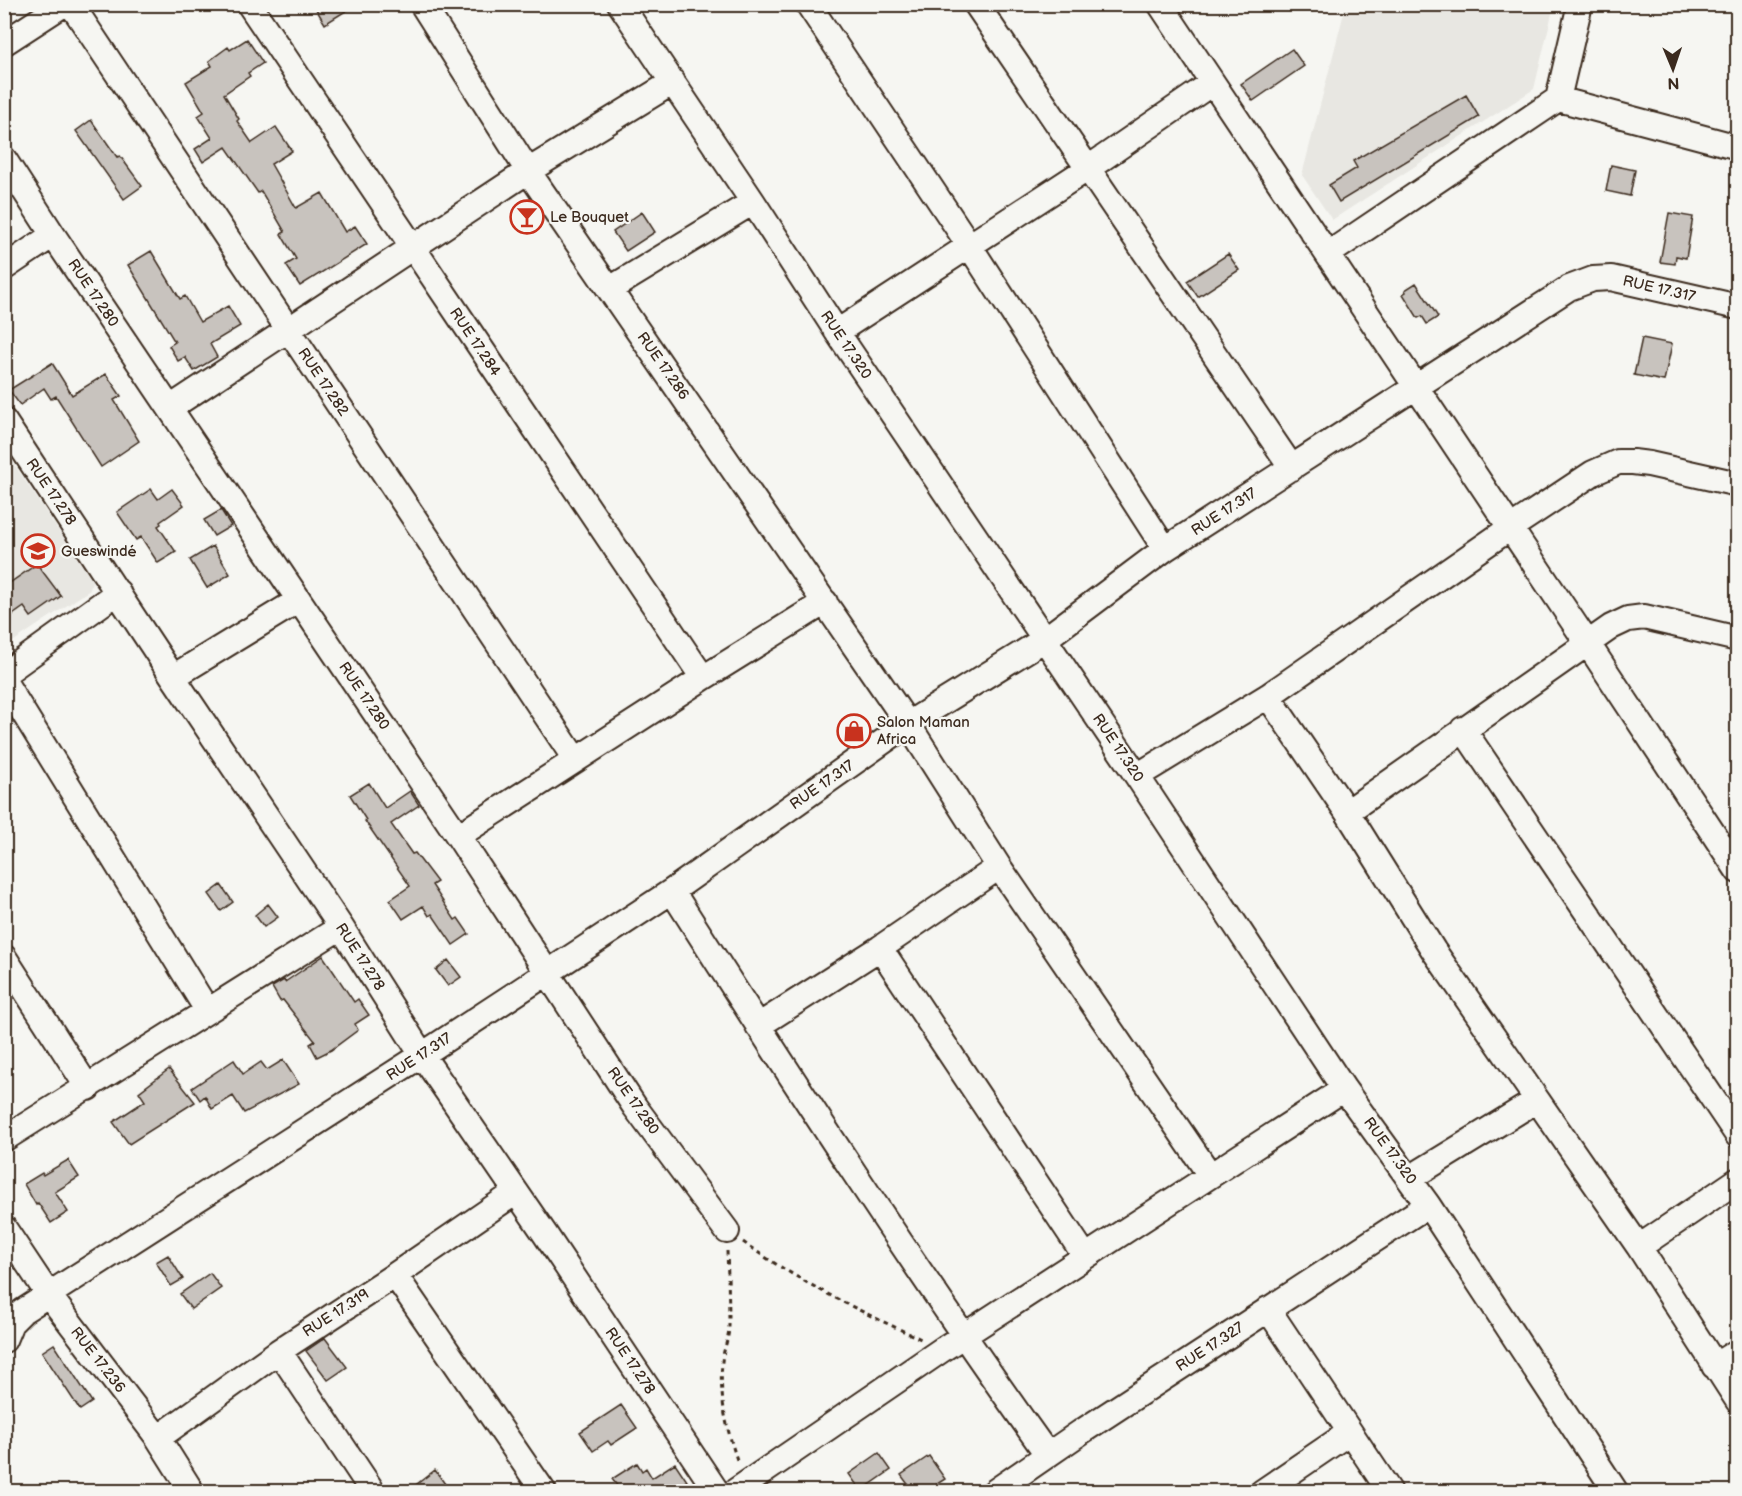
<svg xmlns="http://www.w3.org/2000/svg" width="1742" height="1496" font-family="'Balsamiq Sans',sans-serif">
	<rect width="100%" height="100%" fill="#f6f6f2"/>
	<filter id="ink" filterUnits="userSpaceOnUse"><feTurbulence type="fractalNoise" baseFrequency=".0167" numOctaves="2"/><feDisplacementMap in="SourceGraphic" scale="12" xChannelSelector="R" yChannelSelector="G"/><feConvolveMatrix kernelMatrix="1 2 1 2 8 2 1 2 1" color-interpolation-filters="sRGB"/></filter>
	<g filter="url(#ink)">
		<path fill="#e8e7e2" d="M1346,5H1554L1534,89L1332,220L1302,175Z
			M4,449L92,581L90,590L5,647Z"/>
		<path fill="#c8c3be" stroke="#3b2a1e" stroke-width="1.5" d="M313,4H357L325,24Z
			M247,39L263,63L248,73L250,76L224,94L239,119L237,121L252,143L276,127L292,151L271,164L296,208L322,193L345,232L355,226L367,244L300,286L286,265L296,259L281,234L285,232L261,191L258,193L226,147L203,162L195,149L212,138L198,116L204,112L186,82L212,66L209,61L228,47L230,50Z
			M1292,49L1304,66L1253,101L1241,84Z
			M1466,95L1479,117L1339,202L1329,185L1357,168L1353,161Z
			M91,120L117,157L120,156L142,186L124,199L76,131Z
			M1611,165L1635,170L1630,196L1606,191Z
			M642,212L655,232L626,251L613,232Z
			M1669,213L1693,217L1686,258L1676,256L1675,264L1660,262Z
			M151,251L180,299L185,296L200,322L228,306L240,326L210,344L217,357L194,371L185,357L178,361L169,346L175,342L128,265Z
			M1228,254L1239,270L1198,297L1187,281Z
			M1416,283L1438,317L1427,324L1422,316L1418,318L1403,294L1406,292L1405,290Z
			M1642,338L1672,344L1664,381L1634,375Z
			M52,363L72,395L106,374L121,396L114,400L139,441L101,467L56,396L51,399L44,388L20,405L9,390Z
			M151,489L158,499L172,489L184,505L160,522L161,524L158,526L176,552L158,563L141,537L136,540L117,512Z
			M221,510L231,526L214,536L204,520Z
			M213,546L230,574L207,588L190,560Z
			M37,564L61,596L31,617L24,607L4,621V587Z
			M369,783L385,808L410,791L419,805L391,824L412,854L415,853L437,882L432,885L455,920L458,918L469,934L453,945L432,914L429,916L423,906L403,919L390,900L410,886L365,821L366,820L350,795Z
			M221,885L233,902L221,911L209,894Z
			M268,904L278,917L264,927L255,915Z
			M323,956L354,1002L358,999L369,1015L355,1024L358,1030L331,1050L317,1057L310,1044L315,1041L283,1000L280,1001L272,987L284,980L285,982Z
			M448,960L461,977L448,986L436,970Z
			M234,1060L243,1074L261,1062L267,1070L283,1060L299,1084L244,1113L233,1096L212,1109L205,1096L200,1100L192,1088Z
			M169,1069L195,1102L129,1144L113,1122L145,1101L139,1092Z
			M68,1160L79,1177L55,1192L68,1212L51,1223L38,1203L36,1205L24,1184L42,1173L43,1175Z
			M168,1255L183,1279L171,1286L156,1262Z
			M210,1273L221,1288L191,1309L180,1294Z
			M325,1338L347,1367L328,1380L306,1351Z
			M54,1344L92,1402L80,1410L42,1352Z
			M621,1405L637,1428L611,1445L608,1441L593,1451L580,1432Z
			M879,1453L891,1470L861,1491L849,1474Z
			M929,1456L945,1479L926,1491H913L901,1475Z
			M637,1463L642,1471L646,1468L652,1478L675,1463L687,1481L671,1491H621L612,1479Z
			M435,1470L450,1491H408Z"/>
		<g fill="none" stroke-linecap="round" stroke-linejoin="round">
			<defs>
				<path id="minor" d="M71,4L575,759
					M249,4L703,678
					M422,4L528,171L908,724L999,867L1210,1175
					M620,4L753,202L837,332L1137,776L1344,1089L1428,1205L1616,1492
					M808,4L969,245L1165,549
					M976,4L1292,468
					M1160,4L1588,644L1738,871
					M4,43L64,4
					M1558,99L1738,147
					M4,159L53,235L458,836L635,1107L727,1231
					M1328,254L1558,99L1580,4
					M4,268L53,235
					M610,289L753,202
					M837,332L1087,169L1212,83
					M170,408L528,171L673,82
					M4,421L173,677L341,927L422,1055L545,1234L717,1492
					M4,674L118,592
					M173,677L299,600
					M4,681L207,1010
					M1268,696L1347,812L1434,951L1639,1247L1738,1401
					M1463,729L1738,1136
					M1137,776L1268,696L1510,528L1593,473L1618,462H1633L1649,464L1738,484
					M1347,812L1611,627L1628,619L1644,617L1738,639
					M458,836L703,678L825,602
					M672,891C793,1081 916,1271 1047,1454
					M880,948L1085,1256
					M4,957L88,1088
					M758,1026L880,948L999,867
					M4,1139L341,927
					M1410,1178L1537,1100
					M4,1228L48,1294L158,1438L192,1492
					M1639,1247L1738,1180
					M395,1275L544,1492
					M1268,1309L1390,1492
					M4,1340L11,1323L23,1311L422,1055L672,891L908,724L1045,639L1165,549L1569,288L1593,279L1611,278L1738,307
					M279,1351L373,1492
					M1714,1366L1738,1351
					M158,1438L279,1351L395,1275L516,1192
					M734,1492L943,1349L1344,1089
					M994,1492L1081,1432L1428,1205
					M1262,1492L1350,1432"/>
			</defs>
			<use href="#minor" stroke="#3b2a1e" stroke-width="28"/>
			<path stroke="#3b2a1e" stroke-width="3" stroke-dasharray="4.5 4.5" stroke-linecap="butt" d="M743,1242C799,1282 859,1311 921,1339
				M727,1251C728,1276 729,1301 729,1326C729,1339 723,1350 722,1362C719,1398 727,1430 738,1463"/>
			<use href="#minor" stroke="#f6f6f2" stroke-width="24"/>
		</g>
	</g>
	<defs>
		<symbol id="bar-ring" viewBox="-11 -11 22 22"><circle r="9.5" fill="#f6f6f2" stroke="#c8321e" stroke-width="1.5"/><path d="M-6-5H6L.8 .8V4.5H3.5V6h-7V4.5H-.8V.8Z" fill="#c8321e"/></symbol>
		<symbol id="school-ring" viewBox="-11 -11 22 22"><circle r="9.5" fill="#f6f6f2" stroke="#c8321e" stroke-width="1.5"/><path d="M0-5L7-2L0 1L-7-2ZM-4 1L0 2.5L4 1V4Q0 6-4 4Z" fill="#c8321e"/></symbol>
		<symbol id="shop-ring" viewBox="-11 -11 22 22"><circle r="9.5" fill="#f6f6f2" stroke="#c8321e" stroke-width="1.5"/><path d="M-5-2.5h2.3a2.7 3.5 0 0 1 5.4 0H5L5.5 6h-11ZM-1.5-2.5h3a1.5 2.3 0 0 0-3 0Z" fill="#c8321e"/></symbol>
	</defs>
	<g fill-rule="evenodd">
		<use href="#bar-ring" x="508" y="198" width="38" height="38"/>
		<use href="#school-ring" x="19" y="532" width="38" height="38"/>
		<use href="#shop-ring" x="835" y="712" width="38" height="38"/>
	</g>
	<g text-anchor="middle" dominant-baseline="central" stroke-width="4.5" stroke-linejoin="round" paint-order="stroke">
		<g font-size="15" fill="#3b2a1e" stroke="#f6f6f2" text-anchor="start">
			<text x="550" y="217">Le Bouquet</text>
			<text x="61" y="551">Gueswindé</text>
			<text x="877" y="722">Salon Maman<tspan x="877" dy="17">Africa</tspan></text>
		</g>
		<g font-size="15" fill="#3b2a1e" stroke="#f6f6f2">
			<text transform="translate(1659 289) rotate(13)">RUE 17.317</text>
			<text transform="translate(93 293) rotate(56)">RUE 17.280</text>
			<text transform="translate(475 342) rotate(56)">RUE 17.284</text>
			<text transform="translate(846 345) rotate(56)">RUE 17.320</text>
			<text transform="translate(663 366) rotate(55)">RUE 17.286</text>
			<text transform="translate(323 382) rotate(56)">RUE 17.282</text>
			<text transform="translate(51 492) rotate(56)">RUE 17.278</text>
			<text transform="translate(1224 512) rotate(-33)">RUE 17.317</text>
			<text transform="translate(364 696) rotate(56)">RUE 17.280</text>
			<text transform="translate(1118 748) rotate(56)">RUE 17.320</text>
			<text transform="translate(822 785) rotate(-35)">RUE 17.317</text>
			<text transform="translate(360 957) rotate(57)">RUE 17.278</text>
			<text transform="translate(419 1057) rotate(-33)">RUE 17.317</text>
			<text transform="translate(633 1101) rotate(55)">RUE 17.280</text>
			<text transform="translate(1390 1151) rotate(54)">RUE 17.320</text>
			<text transform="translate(336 1313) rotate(-33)">RUE 17.319</text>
			<text transform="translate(1210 1347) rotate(-33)">RUE 17.327</text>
			<text transform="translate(98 1360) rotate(52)">RUE 17.236</text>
			<text transform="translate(630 1361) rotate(56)">RUE 17.278</text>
		</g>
	</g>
	<rect width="1742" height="1496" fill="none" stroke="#f6f6f2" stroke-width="24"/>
	<rect x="12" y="12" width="1718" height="1472" fill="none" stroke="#3b2a1e" stroke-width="2" filter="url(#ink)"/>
	<g transform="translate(1673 69) rotate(178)" stroke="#f6f6f2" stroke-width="4.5" paint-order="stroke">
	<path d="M0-4.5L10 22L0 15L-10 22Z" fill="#3b2a1e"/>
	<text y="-9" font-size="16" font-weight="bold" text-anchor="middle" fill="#3b2a1e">N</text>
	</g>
</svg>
